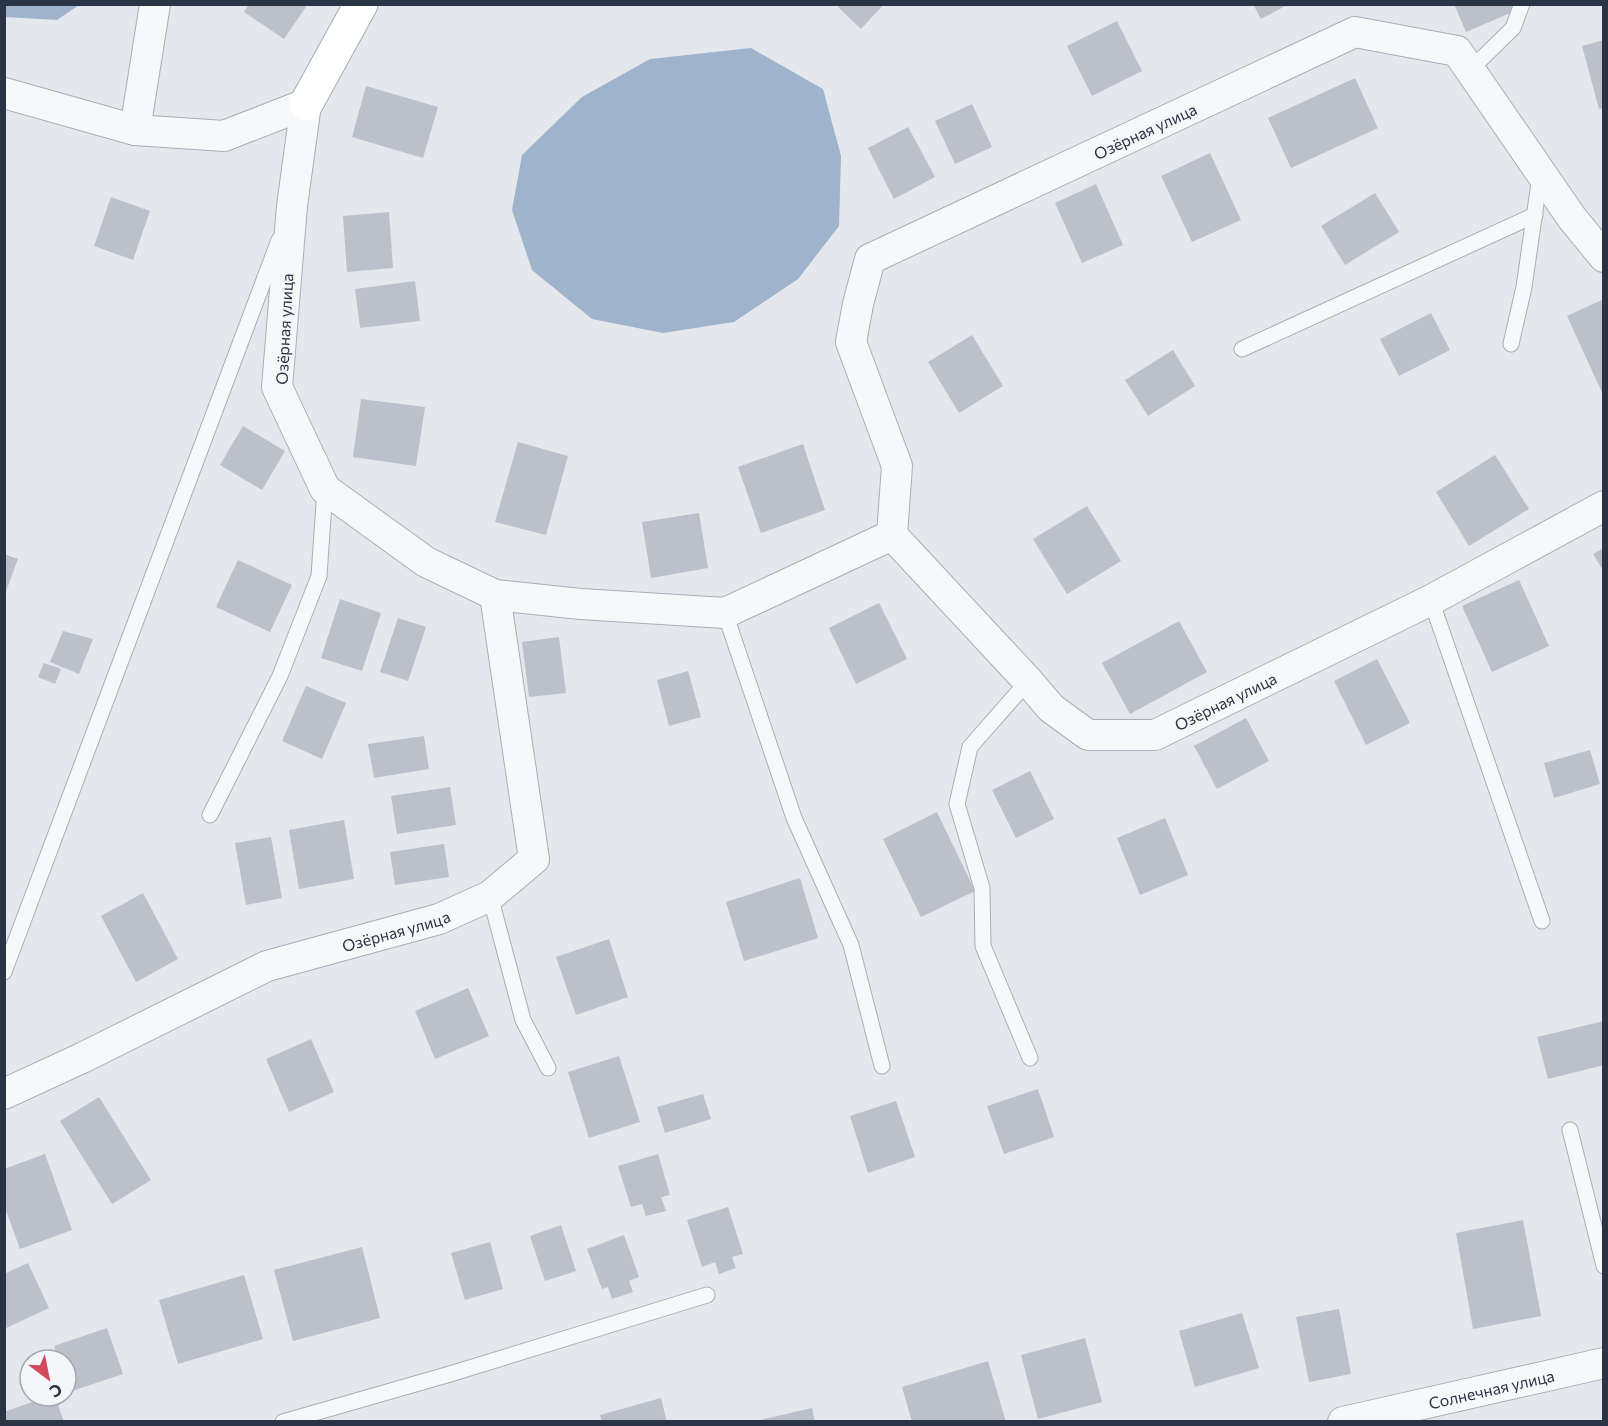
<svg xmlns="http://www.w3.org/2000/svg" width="1608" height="1426" font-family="Commissioner,sans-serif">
	<rect width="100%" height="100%" fill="#e4e7ec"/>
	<path fill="#9fb4cc" d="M4,5L5,4L79,5L57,20L5,17Z
		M751,48L823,89L841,156L839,226L798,279L734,322L663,333L592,319L532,270L512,210L522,155L582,97L650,59Z"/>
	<path fill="#bbc0ca" d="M249,4H308L284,39L244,12Z
		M835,4H884L861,29Z
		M1253,4H1289L1261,19Z
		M1454,4H1512L1515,11L1466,32Z
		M1117,21L1142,71L1092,96L1067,46Z
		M1604,40V108L1599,109L1582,46Z
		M1355,78L1378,128L1291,168L1268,118Z
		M366,86L438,107L423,158L352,137Z
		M972,104L992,147L955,164L935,121Z
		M908,127L935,177L894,199L868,148Z
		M1210,153L1241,220L1192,242L1161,176Z
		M1096,184L1123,245L1082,263L1055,203Z
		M1375,193L1399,232L1345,265L1321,226Z
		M111,197L150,211L133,260L94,246Z
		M389,212L393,268L347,272L343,216Z
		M415,281L420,321L360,328L355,289Z
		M1604,299V397L1567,316Z
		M1431,313L1450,350L1399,376L1380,339Z
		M972,335L1003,386L959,413L928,362Z
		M1173,350L1195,386L1148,416L1125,380Z
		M361,399L425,407L416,466L353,457Z
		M243,426L285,451L262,490L220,465Z
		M518,442L568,456L546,535L495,522Z
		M803,444L825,510L761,533L738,467Z
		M1495,455L1529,509L1469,546L1436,492Z
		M1087,506L1121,561L1067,594L1033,539Z
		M699,513L708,568L651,578L642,522Z
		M1604,548V572L1593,554Z
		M4,554L18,559L5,594H4Z
		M238,560L292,585L270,632L216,607Z
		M1519,580L1549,646L1492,672L1462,606Z
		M340,599L381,613L362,671L321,658Z
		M879,603L907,659L856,684L829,628Z
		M398,618L426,627L408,681L380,672Z
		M1179,621L1207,672L1130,714L1102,663Z
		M63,631L93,639L79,674L50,662Z
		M559,637L566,693L529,697L522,642Z
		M1377,659L1410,723L1366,745L1334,681Z
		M44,663L61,669L55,684L38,677Z
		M688,671L701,717L669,726L657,680Z
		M306,686L346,703L322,759L282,741Z
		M1246,718L1269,761L1217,789L1194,746Z
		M424,736L429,769L374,778L368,744Z
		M1590,750L1600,784L1554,798L1544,763Z
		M1030,771L1054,819L1016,838L992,790Z
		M450,787L456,825L397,834L391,796Z
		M937,812L975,891L921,917L883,839Z
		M1165,818L1188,875L1140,895L1117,838Z
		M344,820L354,879L299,889L289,830Z
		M271,837L282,898L246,905L235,843Z
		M444,844L449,877L395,885L390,852Z
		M800,878L818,938L744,961L726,902Z
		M143,893L178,959L136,982L101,916Z
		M609,939L628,997L576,1015L556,957Z
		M468,988L489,1036L435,1059L415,1011Z
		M1604,1021V1065L1548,1079L1537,1037Z
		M311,1039L334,1092L289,1112L266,1059Z
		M619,1056L640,1122L589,1138L568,1072Z
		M1038,1089L1054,1137L1004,1154L987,1106Z
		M703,1094L711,1119L665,1133L657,1107Z
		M99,1097L151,1180L112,1204L60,1121Z
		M896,1101L915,1157L868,1173L850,1116Z
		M45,1154L72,1230L20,1249L4,1205V1169Z
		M658,1154L670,1195L661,1197L666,1211L646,1216L642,1204L631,1207L618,1166Z
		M728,1207L743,1254L732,1257L736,1268L719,1274L715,1262L702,1267L687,1220Z
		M1523,1220L1541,1316L1473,1329L1456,1233Z
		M561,1225L576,1271L545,1281L530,1236Z
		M624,1235L639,1277L629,1281L633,1292L612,1299L608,1287L602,1289L587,1249Z
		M490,1242L503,1289L465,1300L451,1253Z
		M362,1247L380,1318L293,1341L274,1270Z
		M28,1263L49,1308L4,1329V1274Z
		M244,1275L263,1339L178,1364L159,1300Z
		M1339,1309L1351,1374L1309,1382L1296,1317Z
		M1242,1313L1259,1368L1195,1387L1179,1331Z
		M107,1328L123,1374L69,1392L66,1382V1360H59L54,1346Z
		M1085,1338L1102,1402L1038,1419L1021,1355Z
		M988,1361L1006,1422H912L902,1387Z
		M49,1396H55L64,1422H4V1412Z
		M661,1398L667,1422H602L600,1415Z
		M812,1408L815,1422H756V1421Z"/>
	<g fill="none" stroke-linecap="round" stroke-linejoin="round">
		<defs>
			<path id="lane" d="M1470,70L1513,28L1522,4
				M1511,344L1524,287L1540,176
				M1242,349L1535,215
				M1431,600L1542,921
				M725,613L794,818L851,945L882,1066
				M1028,681L970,747L957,804L982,888L983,946L1030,1058
				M210,815L280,676L319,576L325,489
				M490,896L523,1020L548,1068
				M4,972L279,240
				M1570,1130L1604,1266
				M283,1422L450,1374L707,1295"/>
			<g id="street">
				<path d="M4,93L135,130L224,136L306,104L292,206L277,387L325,489L426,562L495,595L581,604L725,613L892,535"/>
				<path d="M135,130L155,4"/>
				<path id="s1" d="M1604,257L1572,218L1457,51L1355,32L870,259L858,304L851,342L897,466L892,535L1028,681L1051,708L1088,735H1155L1431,600L1604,506"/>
				<path id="s2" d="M4,1094L82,1058L267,966L439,919L490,896L534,859L495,595"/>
				<path id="s3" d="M1343,1422L1604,1363"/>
			</g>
			<path id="secondary" d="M306,104L361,4"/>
		</defs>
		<use href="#lane" stroke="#a9aeb7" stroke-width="17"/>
		<use href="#street" stroke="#a9aeb7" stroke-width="32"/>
		<use href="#secondary" stroke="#a9aeb7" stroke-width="35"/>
		<use href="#lane" stroke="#f7f8fa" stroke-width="15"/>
		<use href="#street" stroke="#f7f8fa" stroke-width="30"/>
		<use href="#secondary" stroke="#fff" stroke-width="33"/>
	</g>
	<g text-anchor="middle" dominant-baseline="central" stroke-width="5" stroke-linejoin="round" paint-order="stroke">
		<g font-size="16" fill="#2b3445" stroke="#f4f6f9">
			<text transform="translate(1145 131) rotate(-25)">Озёрная улица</text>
			<text transform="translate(284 329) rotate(-87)">Озёрная улица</text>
			<text stroke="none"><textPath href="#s1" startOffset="1605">Озёрная улица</textPath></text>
			<text stroke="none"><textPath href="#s2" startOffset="426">Озёрная улица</textPath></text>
			<text stroke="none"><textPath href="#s3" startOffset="152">Солнечная улица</textPath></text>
		</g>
	</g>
	<rect width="1608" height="1426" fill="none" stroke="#2b3445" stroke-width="12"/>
	<g transform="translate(48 1378) rotate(148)"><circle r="28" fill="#f4f6f9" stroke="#a4a8b1" stroke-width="1.5"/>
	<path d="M0-4.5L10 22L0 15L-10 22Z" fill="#d1495b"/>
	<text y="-9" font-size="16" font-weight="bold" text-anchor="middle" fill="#2b3445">С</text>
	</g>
</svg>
